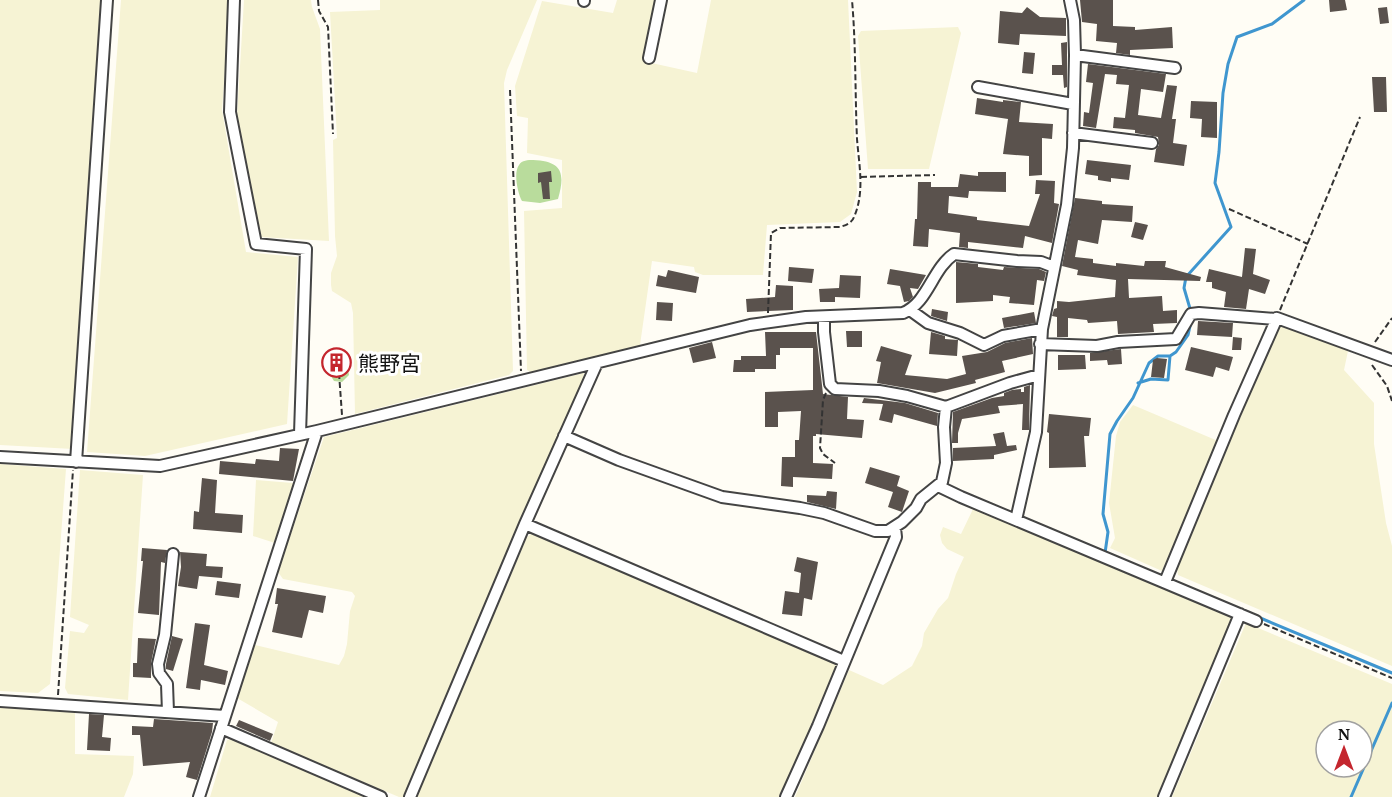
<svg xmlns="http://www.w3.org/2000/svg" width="1392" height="797" font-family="'PT Serif','Noto Sans JP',serif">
	<rect width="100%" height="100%" fill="#fffdf5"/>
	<path fill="#f6f3d4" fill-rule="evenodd" d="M0,0H101L73,449L0,445Z
		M121,0H230L222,110L246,252L298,257L287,424L145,456L87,452Z
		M244,0H311L312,7L320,29L329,241L260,237L237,116Z
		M380,0H537L507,70L504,83L513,371L509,375L355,414L353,313L351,303L332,291L331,285V273L337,256L335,236L333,140L337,138L330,12L380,10Z
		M617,0H656L647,62L697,73L711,0H848L857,192L851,214L840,222L767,225L763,275H703L695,272L694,267L652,261L640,345L634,349L531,373L527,370L524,211L562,208V160L527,153L528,118L517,116L515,86L542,1L613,13Z
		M958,27L961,33L929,169H868L858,36L861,31Z
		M1279,325L1348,351L1344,370L1374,403V444L1386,523L1392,546V666L1178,575L1177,568Z
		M584,373L583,381L404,797H399L271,743L278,722L237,698L251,644L339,665L344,656L347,644L350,611L355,596L352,592L283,579L278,572L324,437Z
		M1133,405L1218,441L1162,571L1110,548L1115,538L1109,503L1116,436L1120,422Z
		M0,464L66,469L50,684L38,693L0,691Z
		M80,470L143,475L128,700L68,694L65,688L70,631L84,633L89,625L70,617Z
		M256,480L293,483L295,486L275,543L253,536Z
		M974,507L1231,617L1232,621L1158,797H795L849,670L883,685L912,666L922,646L924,633L938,609L948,598L956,574L964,557L947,549L942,543L940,535L943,527L961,534Z
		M531,534L582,554L837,663L781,797H417L527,537Z
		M1246,623L1392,684V797H1172ZM1326,731H1362V767H1326Z
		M0,705L75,710V754L134,756L133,774L124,797H0Z
		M233,739L369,797H210L227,740Z"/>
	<path fill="#b9dc9c" d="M533,160C561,161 566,172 558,199L540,203L522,201C518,194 513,173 519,165C522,160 528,160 533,160Z
		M342,349L345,350L349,375L342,382L334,381C329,373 324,364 328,354Z"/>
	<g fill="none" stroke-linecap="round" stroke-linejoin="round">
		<path stroke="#3f96cf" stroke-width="3" d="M1191,312L1184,288L1186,277L1231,227L1215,183L1219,152L1223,93L1228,64L1237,37L1272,24L1304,0
			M1138,383L1151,379L1168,380L1170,356
			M1107,554L1105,553L1108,532L1103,514L1110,434L1117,421L1133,398L1149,363L1158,356H1170L1176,352L1188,335L1191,322
			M1258,617L1392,673
			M1351,797L1392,703"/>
	</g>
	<path fill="#5a524d" d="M1080,0H1113V26L1135,27V30L1172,27L1173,48L1130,50V55L1116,53L1117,43L1096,41L1097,24L1082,22Z
		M1329,0H1345L1347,10L1330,12Z
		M1027,7L1040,17L1066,18V36L1020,34L1019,45L998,43L1000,11L1022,13Z
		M1387,7L1389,23L1380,24L1378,8Z
		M1067,42V87L1064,88L1063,75H1052V65H1062L1061,43Z
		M1024,52L1035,53L1033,74L1022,73Z
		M1088,64L1166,74L1163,92L1141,89L1138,115L1161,118L1167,85L1177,86L1172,119H1176L1173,143L1187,145L1184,166L1154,162L1156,149L1159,145L1158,137L1135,133V130L1113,128L1114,117L1125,118L1129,85L1116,84L1117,75L1105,74L1096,128L1083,126L1084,112L1089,113L1093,83L1086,82Z
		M1372,77H1386L1387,112H1374Z
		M977,98L1003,102V100L1021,102L1019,122L1053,124L1052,139L1042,138V175L1029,176V156L1003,154L1008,119L975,114Z
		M1191,101L1217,102V138L1201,137L1202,119L1190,118Z
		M1087,160L1131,165L1129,180L1111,178V182L1098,180V176L1085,174Z
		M551,171L552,182H549L550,199H543L541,182L538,183V173Z
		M978,172H1006V192L969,191L968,198L949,196L948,213L977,217V220L1029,226L1040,194H1035L1036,180L1055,181L1054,203L1059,204L1052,243L1025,236L1023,248L968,242V248L959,247L960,233L929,229L928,247L913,246L915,219H917L918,182H931V187H958L960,174L978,176Z
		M1075,198L1102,201V204L1133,206L1132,222L1102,220L1098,244L1078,240L1075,257L1093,259V263L1116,266V263L1144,266L1145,261H1166L1165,267L1201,277L1200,281L1128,279L1129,298L1162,296L1163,311L1177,310V323L1153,324L1154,332L1118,334L1117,321L1088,323L1087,320L1068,318V337H1057V317L1052,316L1054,309L1057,308V301L1069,302L1115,297L1116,280L1077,275L1078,270L1062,266Z
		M1135,222L1148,225L1143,240L1131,237Z
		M1245,248L1256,249L1253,274L1270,280L1265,294L1249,289L1246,309L1224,307L1226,292L1212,288V282H1206L1209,269L1242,277Z
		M956,262L978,264V267L1003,270L1004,267L1039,269L1046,272L1044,281L1037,280L1034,305L1009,303L1010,297L993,295V301L956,303Z
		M789,267L814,269L812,283L788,281Z
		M890,269L926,275L918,289L910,288L913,297L909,301L904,302L900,286L887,284Z
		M668,270L699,277L696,293L656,286L658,275L666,277Z
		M840,275L861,276L860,298L835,297V302H820L819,289L839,288Z
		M776,285L793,286V310L747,312L746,299L775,297Z
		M657,302L673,303L672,321L656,320Z
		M932,309L948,312L947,321L931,316Z
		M1034,312L1036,323L1004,328L1002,318Z
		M1198,321L1233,323L1232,337L1197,335Z
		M846,331H862V347H847Z
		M765,332H816L823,394L848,397L847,419L864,420L862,438L816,434V436H813V463L833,464L832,479L793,477V487L781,486L782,457H795V440H799L801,411L778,412V427H765V392L813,390V348H780V355H776V369H755V372H733L734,360H741V356H766Z
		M931,332L945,336V339L958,340L957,356L929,354Z
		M1233,337L1242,338L1241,350H1232Z
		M1032,338L1033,354L1002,361L1005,372L975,380L976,383L935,393L877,383L881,362L876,361L881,346L912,355L905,375L947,379L966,374L962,356L987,352L1005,343Z
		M712,342L716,358L693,363L689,348Z
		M1191,347L1233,357L1229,371L1216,367L1213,377L1185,370Z
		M1121,349L1122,364L1108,365L1107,360L1090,361V353Z
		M1058,355H1085L1086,369L1058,370Z
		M1157,358L1167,359L1164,378L1151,377L1153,360Z
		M1030,385L1029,430H1022L1023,404L998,406L1000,413L962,419L958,433V443H952L953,412L992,398L1004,396V393L1012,390L1021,389V392H1024V387Z
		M864,398L905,403L938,413L937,426L894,414L892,423L879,420L883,404L862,403Z
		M1049,414L1091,418L1089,436H1084L1086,467L1049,468V433L1047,432Z
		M1004,432L1007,446L1016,445L1017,450L994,455V459L953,461V448L996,446L993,434Z
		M280,448L299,449L293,481L219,474L220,461L255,464L256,459L279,461Z
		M870,467L900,476L897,486L909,491L902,512L888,507L893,492L865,483Z
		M202,478L217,480L215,513L243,515L242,533L193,529L194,511L199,512Z
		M827,491L837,492L836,509L807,502V495L826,496Z
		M142,548L167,550L165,563L161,562L159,615L138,613L143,561H141Z
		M180,552L207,554L206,566L223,567L222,578L199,576L197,589L178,586L181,567Z
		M797,557L818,562L812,600L804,598L802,616L782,614L785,591L799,593L801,573L794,571Z
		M217,581L241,584L239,598L215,595Z
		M277,588L326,596L323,613L309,610L302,638L272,632L278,604H275Z
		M195,623L210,625L204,665L228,671L225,685L201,680L200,690L186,688Z
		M172,636L183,639L173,671L166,669V664Z
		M138,638L156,639L151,663V678L133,677V663H137Z
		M89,714L104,715L102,737L111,738L110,751L87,750Z
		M154,719L213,723L212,732L197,780L186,777L190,762L143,766L140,735H132V726L153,727Z
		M239,720L273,734L270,741L236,726Z"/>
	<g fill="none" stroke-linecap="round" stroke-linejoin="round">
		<defs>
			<path id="street" d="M234,0L230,112L256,244L306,249L300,434
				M584,0V1
				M1075,55L1175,68
				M649,58L661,0
				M978,87L1073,104
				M1073,133L1152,143
				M910,310L928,323L960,333L984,345L1003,336L1042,329
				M824,317V332L830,384L835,389L879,391L907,396L946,407L1010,383L1039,375
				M1040,344L1097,346L1118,342L1176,339L1191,314L1199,313L1276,319
				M564,436L619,460L722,497L800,508L824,513L875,531H888L902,522L916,508L921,499L942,482L946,463L944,427L946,407
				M0,457L160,466L317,431L750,325L806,317L903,313C928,303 932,269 954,254L1017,261L1041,262L1054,267
				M76,462L107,0
				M938,486L961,497L1256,621
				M1016,520L1036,432L1042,329L1067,205L1073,148L1075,55L1074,20L1070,0
				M525,524L844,661
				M1165,582L1234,415L1277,318L1392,360
				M0,701L225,716
				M168,712L167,684L159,673L158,664L165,635L173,554
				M221,728L381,797
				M199,797L317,431
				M410,797L525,524L597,363
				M786,797L818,726L896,537L895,528
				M1164,797L1240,614"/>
		</defs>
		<use href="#street" stroke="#444" stroke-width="14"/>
		<path stroke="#333" stroke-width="2" stroke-dasharray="6 3" stroke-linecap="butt" d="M318,0L319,11L328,27L333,134
			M510,90L521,371
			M861,177L935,175
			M1229,209L1308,244
			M1280,310L1360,117
			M768,313L771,233L780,228L840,227C846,225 852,223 854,217C865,192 859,165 857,139C855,93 856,46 852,0
			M1375,342L1392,318
			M1372,365L1387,386L1392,401
			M339,373L342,415
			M826,393L823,400L820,448L823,454L835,463
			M1264,624L1392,678
			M58,695L73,470"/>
		<use href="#street" stroke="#fff" stroke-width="10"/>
	</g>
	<defs>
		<symbol id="building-ring" viewBox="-11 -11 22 22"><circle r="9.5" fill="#fff" stroke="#c4262e" stroke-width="1.5"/><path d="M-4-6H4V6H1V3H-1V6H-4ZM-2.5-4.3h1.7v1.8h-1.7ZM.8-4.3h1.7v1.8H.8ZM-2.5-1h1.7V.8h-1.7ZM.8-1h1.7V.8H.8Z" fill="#c4262e"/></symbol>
	</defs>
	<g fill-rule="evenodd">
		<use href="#building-ring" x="320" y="346" width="33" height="33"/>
	</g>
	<g text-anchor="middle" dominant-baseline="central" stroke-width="6" stroke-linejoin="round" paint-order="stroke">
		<g font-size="21" fill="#111" stroke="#fff" text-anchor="start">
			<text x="358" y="363">熊野宮</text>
		</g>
	</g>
	<g transform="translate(1344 749)"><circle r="28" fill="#ffffff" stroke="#a0a0a0" stroke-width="1.5"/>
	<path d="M0-4.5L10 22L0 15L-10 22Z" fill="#c4262e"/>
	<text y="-9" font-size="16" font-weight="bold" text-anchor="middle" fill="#111111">N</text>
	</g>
</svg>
